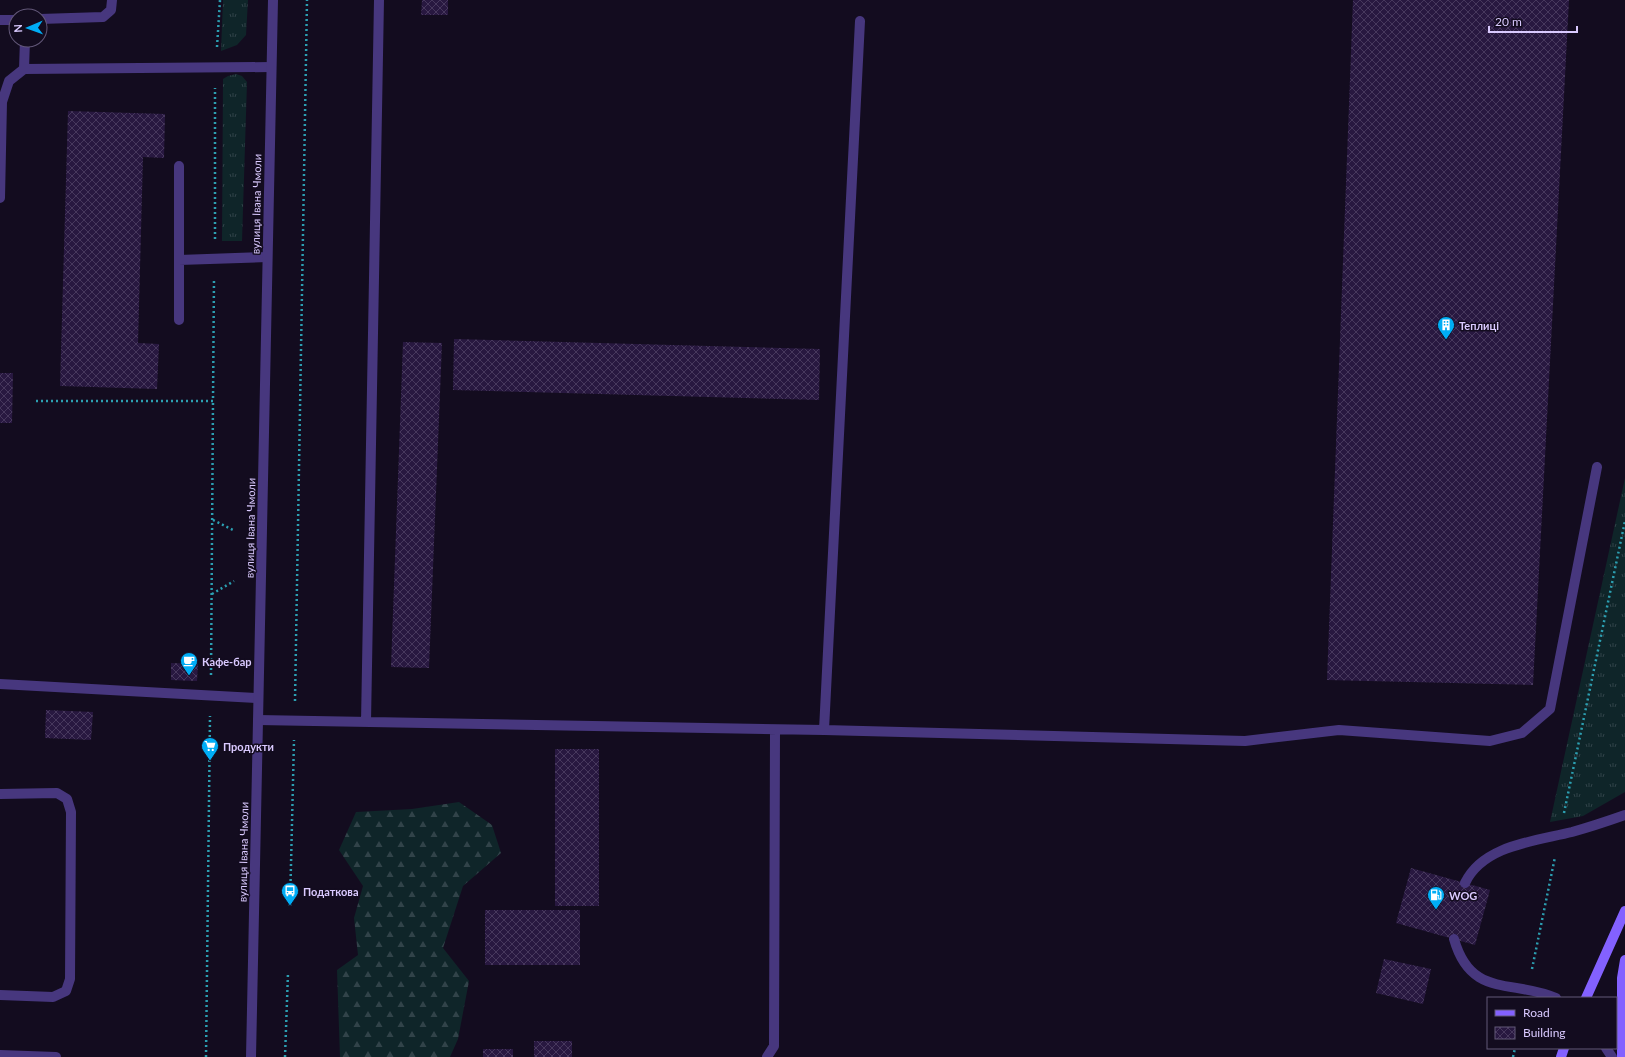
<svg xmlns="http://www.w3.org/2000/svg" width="1625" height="1057" font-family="Lato,sans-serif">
	<defs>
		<pattern id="grass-tufts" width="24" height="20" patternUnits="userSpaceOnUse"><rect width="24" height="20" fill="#0f2529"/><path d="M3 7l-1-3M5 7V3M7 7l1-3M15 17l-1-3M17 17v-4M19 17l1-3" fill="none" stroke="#314349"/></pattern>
		<pattern id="forest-firs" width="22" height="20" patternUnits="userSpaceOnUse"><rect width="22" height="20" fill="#0f2529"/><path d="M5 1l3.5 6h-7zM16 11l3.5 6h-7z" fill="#314349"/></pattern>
		<pattern id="building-cross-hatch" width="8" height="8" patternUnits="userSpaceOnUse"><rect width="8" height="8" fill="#281840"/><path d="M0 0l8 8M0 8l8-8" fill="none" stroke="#47385d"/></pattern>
	</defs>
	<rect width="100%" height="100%" fill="#130c1f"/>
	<path fill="url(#grass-tufts)" d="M223,0H248L246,35L237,45L221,51Z
		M236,74L242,76L247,82L242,241H222L223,79L228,76Z
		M1625,478V792L1583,816L1550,822Z"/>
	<path fill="url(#forest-firs)" d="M459,802L492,825L501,853L463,886L443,948L469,981L458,1039L450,1057H340L337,970L358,955L354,918L363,886L339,850L356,812L412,809Z"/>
	<path fill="url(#building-cross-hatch)" d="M422,0H448V15H421Z
		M1353,0H1569L1533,685L1327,680Z
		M68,111L165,114L164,158L143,157L138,343L159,344L157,389L60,386Z
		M454,339L820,349L819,400L453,390Z
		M403,342L442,343L429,668L391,667Z
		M0,373H13L12,423H0Z
		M171,663L198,664L197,681L171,680Z
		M46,710L93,712L91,740L45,738Z
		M555,749H599V906H555Z
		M1411,868L1490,890L1475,945L1396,923Z
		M485,910H580V965H485Z
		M1384,959L1431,969L1423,1004L1376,993Z
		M534,1041H572V1057H534Z
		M483,1049H513V1057H483Z"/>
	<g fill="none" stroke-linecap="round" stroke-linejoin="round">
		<path stroke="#2c9fb1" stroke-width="2.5" stroke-dasharray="2 3" stroke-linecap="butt" d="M217,47L220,0
			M215,239V88
			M36,401H213L214,278
			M213,520L235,531
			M212,594L234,581
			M211,675L213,401
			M295,701L307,0
			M1564,813L1625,521
			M290,906L294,740
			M1532,969L1555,857
			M206,1057L210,716
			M285,1057L288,973
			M1513,1057L1515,1048"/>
		<path stroke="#47377e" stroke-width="10" d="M40,19L103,17L111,10L112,0
			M0,20H16
			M24,69L25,40
			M179,166V260L267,257
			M0,198L2,102L9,81L24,69L271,67
			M179,320V260
			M0,684L258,698
			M258,720L824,730L1245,741L1339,730L1490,741L1522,733L1550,709L1597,467
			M366,722L379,0
			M824,730L860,21
			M0,794L57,793L67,799L71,812L70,979L66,991L53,997L0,995
			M1465,883C1483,845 1536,841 1572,832C1590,827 1608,821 1625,815
			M1454,939C1471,999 1513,979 1556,998
			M1606,1048L1612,1057
			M0,1055L56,1057
			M767,1057L774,1046L775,730"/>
		<path stroke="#47377e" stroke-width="10" d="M251,1057L273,0"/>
		<path stroke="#8361ff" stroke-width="10" d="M1586,998L1625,911
			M1561,1057L1564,1048
			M1622,1057V978L1625,960"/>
	</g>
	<defs>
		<symbol id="building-pin" viewBox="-11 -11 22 30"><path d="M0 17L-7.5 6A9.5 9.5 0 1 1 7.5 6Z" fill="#00adf5" stroke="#130c1f"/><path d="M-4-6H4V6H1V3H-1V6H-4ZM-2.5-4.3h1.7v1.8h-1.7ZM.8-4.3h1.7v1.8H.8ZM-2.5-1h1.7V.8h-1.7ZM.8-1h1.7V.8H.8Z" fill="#fff"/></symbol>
		<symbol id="cafe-pin" viewBox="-11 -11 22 30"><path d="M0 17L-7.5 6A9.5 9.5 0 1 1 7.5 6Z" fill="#00adf5" stroke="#130c1f"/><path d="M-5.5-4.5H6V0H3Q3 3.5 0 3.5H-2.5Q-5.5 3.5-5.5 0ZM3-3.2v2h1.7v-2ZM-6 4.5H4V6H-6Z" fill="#fff"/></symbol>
		<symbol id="supermarket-pin" viewBox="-11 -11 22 30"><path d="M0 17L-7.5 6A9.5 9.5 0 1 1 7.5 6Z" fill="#00adf5" stroke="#130c1f"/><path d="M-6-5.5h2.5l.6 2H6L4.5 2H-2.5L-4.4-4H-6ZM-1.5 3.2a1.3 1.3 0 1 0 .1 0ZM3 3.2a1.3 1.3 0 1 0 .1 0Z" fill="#fff"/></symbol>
		<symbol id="bus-pin" viewBox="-11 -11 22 30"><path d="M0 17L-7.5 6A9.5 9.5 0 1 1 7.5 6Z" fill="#00adf5" stroke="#130c1f"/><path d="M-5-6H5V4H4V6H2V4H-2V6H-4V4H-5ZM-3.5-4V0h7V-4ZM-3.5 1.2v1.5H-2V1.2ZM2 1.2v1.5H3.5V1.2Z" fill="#fff"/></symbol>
		<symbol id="fuel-pin" viewBox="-11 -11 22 30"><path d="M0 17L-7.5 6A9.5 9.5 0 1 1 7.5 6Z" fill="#00adf5" stroke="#130c1f"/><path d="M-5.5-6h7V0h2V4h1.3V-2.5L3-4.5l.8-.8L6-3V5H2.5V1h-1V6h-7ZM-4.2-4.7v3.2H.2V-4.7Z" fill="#fff"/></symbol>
	</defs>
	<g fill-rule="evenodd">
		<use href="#building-pin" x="1436" y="315" width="20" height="27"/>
		<use href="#cafe-pin" x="179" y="651" width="20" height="27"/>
		<use href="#supermarket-pin" x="200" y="736" width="20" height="27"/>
		<use href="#bus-pin" x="280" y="881" width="20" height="27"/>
		<use href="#fuel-pin" x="1426" y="885" width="20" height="27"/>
	</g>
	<g text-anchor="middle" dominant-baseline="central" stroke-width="3" stroke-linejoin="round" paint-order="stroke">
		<g font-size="11" fill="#dacaff" stroke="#130c1f">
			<text transform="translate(256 204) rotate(-89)">вулиця Івана Чмоли</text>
			<text transform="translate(250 528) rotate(-89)">вулиця Івана Чмоли</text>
			<text transform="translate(243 852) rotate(-89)">вулиця Івана Чмоли</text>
		</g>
		<g font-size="11" font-weight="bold" fill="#dacaff" stroke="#130c1f" text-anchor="start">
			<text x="1459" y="325">Теплиці</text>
			<text x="202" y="661">Кафе-бар</text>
			<text x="223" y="746">Продукти</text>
			<text x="303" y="891">Податкова</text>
			<text x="1449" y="895">WOG</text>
		</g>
	</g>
	<rect x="1487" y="997" width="130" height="52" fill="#130c1f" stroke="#635879"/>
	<rect x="1495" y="1010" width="20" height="6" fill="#8361ff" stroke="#635879"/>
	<text x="1523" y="1017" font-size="12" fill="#dacaff">Road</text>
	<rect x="1495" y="1027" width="20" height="12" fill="url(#building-cross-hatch)" stroke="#635879"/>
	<text x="1523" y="1037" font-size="12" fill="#dacaff">Building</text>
	<g transform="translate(28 28) rotate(268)"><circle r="19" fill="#130c1f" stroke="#635879"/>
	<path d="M0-3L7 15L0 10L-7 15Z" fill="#00adf5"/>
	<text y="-6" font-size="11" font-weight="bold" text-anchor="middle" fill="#dacaff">N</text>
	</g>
	<path d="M1489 26v6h88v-6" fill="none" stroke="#dacaff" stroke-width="2"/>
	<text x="1495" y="26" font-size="12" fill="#dacaff" stroke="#130c1f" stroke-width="3" paint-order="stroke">20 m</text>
</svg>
